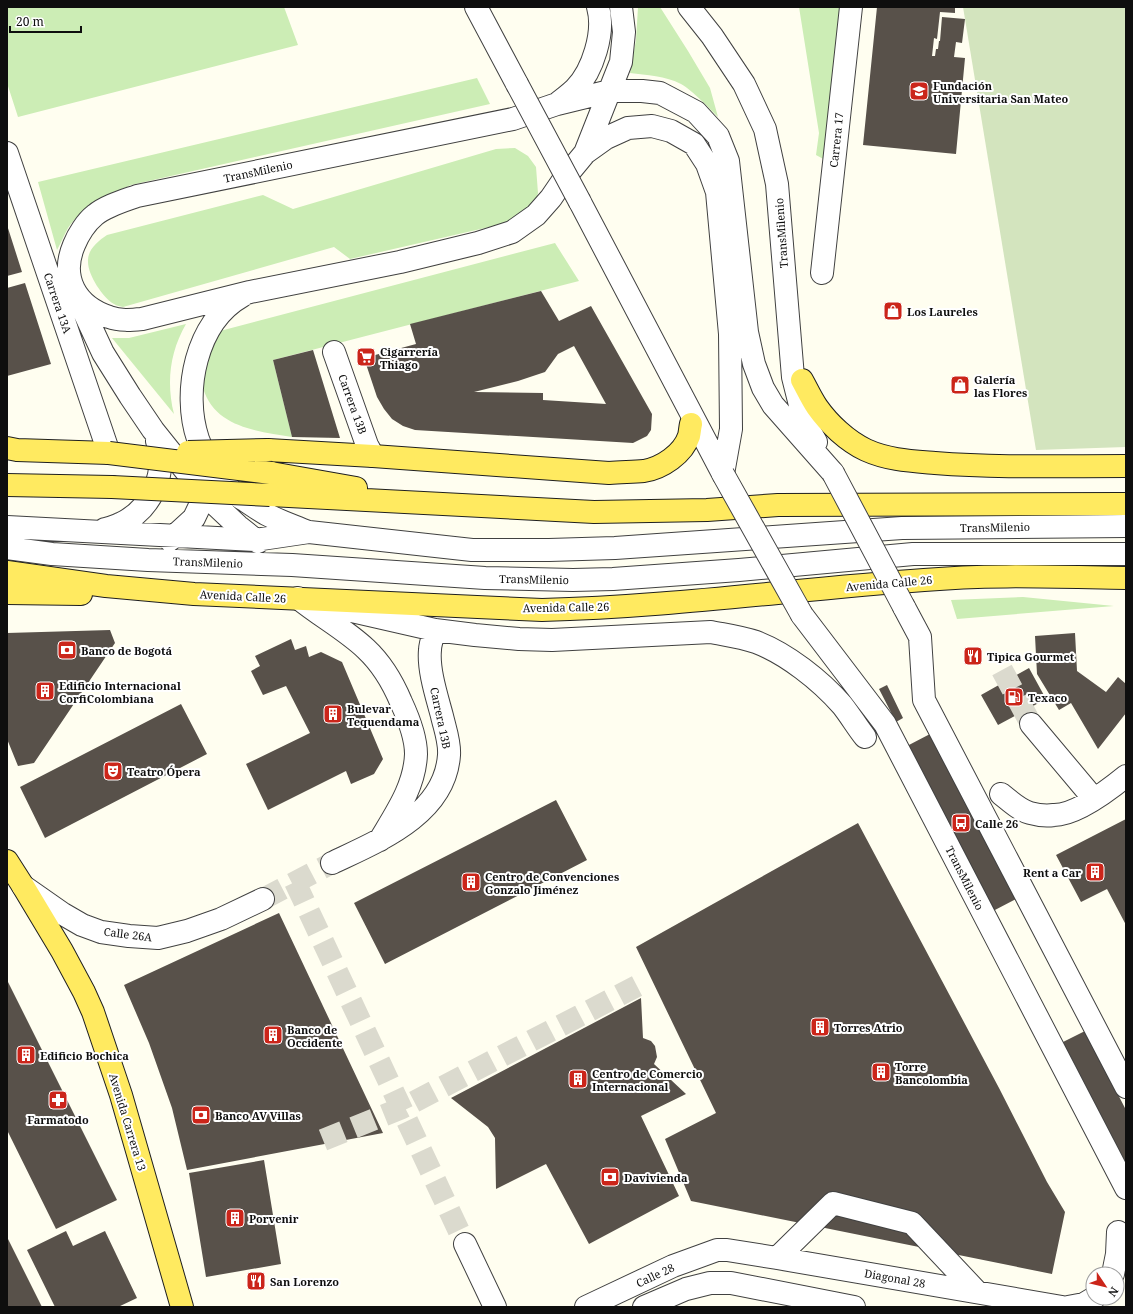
<svg xmlns="http://www.w3.org/2000/svg" width="1133" height="1314" font-family="'Noto Serif',serif">
	<rect width="100%" height="100%" fill="#fffef0"/>
	<path fill="#ccedb5" d="M7,7H284L298,45L18,117L7,83Z
		M638,7H660L688,51L710,88L718,117C709,108 692,90 681,84C666,76 646,75 630,73L636,40Z
		M799,7H842L827,161L816,155L819,133Z
		M477,78L490,104L131,185C108,195 83,206 68,228C64,235 61,243 57,250L38,182Z
		M515,148L528,156L536,167L538,193L535,205L511,222L350,259L334,247L123,307C120,306 117,306 114,304C103,298 88,275 88,262C87,250 98,241 107,235L263,195L293,209L496,149Z
		M555,243L579,281L273,360L292,437C258,431 215,428 203,388C202,383 200,375 201,370C205,357 214,343 220,331Z
		M186,324C170,352 166,382 174,414L112,338H129Z
		M1023,597L1114,606L957,619L951,600Z"/>
	<path fill="#d3e4be" d="M963,7H1126V447L1036,450Z"/>
	<path fill="#58514a" fill-rule="evenodd" d="M877,7H955V13L940,12L937,39L934,38L932,56H935L936,49H938L939,41H940L942,17L965,19L962,43L956,42L954,57L965,58L956,154L863,145Z
		M7,225L22,272L7,276Z
		M25,283L51,364L7,376V288Z
		M541,291L559,321L591,306L652,414L651,430L647,436L633,443L415,430L403,426L392,419L384,409L377,397L364,358L416,344L410,324ZM574,346L606,404L543,400V393L474,392L518,381L545,372L558,354Z
		M313,350L340,438L292,437L273,360Z
		M110,630L115,643L34,763L18,766L7,739V633Z
		M1075,633L1077,671L1106,692L1118,677L1126,684V713L1098,749L1071,703L1059,710L1037,674L1035,636Z
		M291,639L295,650L306,646L309,657L321,652L342,662L383,759L374,774L351,784L346,771L268,810L246,764L310,733L286,686L263,695L251,671L260,666L255,656Z
		M979,648L982,663L968,665L965,650Z
		M1029,668L1046,699L998,725L981,695Z
		M887,685L903,718L896,722L879,689Z
		M181,704L207,754L45,838L20,787Z
		M930,734L1016,899L993,911L907,746Z
		M556,800L587,860L385,964L354,903Z
		M1126,819V925L1107,889L1081,902L1056,855Z
		M858,823L999,1088L1047,1182L1065,1212L1052,1274L691,1201L665,1139L716,1113L636,947Z
		M279,913L383,1133L187,1170L172,1108L149,1043L124,985Z
		M7,980L117,1200L56,1229L7,1130Z
		M641,998L643,1038L651,1041L655,1046L657,1057L654,1064L686,1094L641,1116L679,1196L589,1244L546,1164L496,1189L495,1138L488,1127L451,1098Z
		M1085,1031L1126,1110V1164L1063,1042Z
		M264,1160L281,1264L206,1277L189,1173Z
		M66,1231L73,1246L105,1231L137,1298L118,1307H55L27,1250Z
		M7,1237L42,1307H7Z"/>
	<g fill="none" stroke-linecap="round" stroke-linejoin="round">
		<path stroke="#dbdace" stroke-width="22" stroke-dasharray="22 11" stroke-linecap="butt" d="M1002,670L1031,724
			M295,882L465,1244
			M263,899L332,863
			M323,1140L402,1108L637,986"/>
		<defs>
			<path id="minor" d="M476,7L517,84
				M689,7L712,36L744,84L765,129L777,184L793,377L804,421L816,442
				M558,103C563,99 570,94 575,89C593,71 605,32 598,7
				M7,153L109,453
				M585,153L621,62L624,32L621,7
				M580,202L723,474
				M822,273L851,7
				M242,296C196,322 182,392 198,439C202,452 211,462 219,473C223,479 227,487 233,492C237,496 241,498 246,501C252,505 259,510 266,514C279,521 294,526 308,532
				M78,299L103,353L130,396L153,430L205,495L238,526L258,542
				M334,352L367,445L373,456
				M723,474L731,429L730,334L717,192L707,164L694,144L671,131L652,126L628,128L606,138L585,153L566,176L551,198L536,215L512,232L478,243L400,262L250,292L142,319C131,320 120,321 109,317C76,306 60,278 74,245C78,235 86,222 95,215C106,206 123,201 137,196L513,119L557,104L610,91H642L660,93L696,112L718,136L728,161L747,332L754,364L763,388L773,405L833,473
				M7,527L255,540L309,532L472,550H549L615,548L902,528L1126,526
				M105,529C111,528 115,526 120,524C151,510 168,473 157,441
				M170,540L194,518L205,495L207,482
				M7,548L52,554L148,560L292,565L485,578L573,580L613,579L739,570L913,554H1126
				M298,598C320,616 346,630 366,649C381,663 393,683 401,702C408,717 416,737 416,754C415,786 396,813 380,840
				M330,606L435,630L475,635L519,639L552,640L711,632C726,635 741,637 756,642C787,654 820,680 842,705C850,715 857,727 865,737
				M904,607L920,637L924,700L1126,1087
				M802,615L885,724L1126,1188
				M1031,724L1094,799
				M1001,794C1010,801 1019,810 1030,813C1037,815 1047,816 1054,815C1076,815 1110,789 1126,776
				M332,863C378,841 445,815 449,755C450,742 445,729 442,716C437,697 428,670 430,650C430,644 433,636 435,630
				M23,886L63,914L82,925L101,932L129,936L158,938L187,931L221,919L263,899
				M465,1244L495,1307
				M777,1258L833,1203L912,1223L977,1292
				M1113,1274L1117,1254L1118,1232
				M586,1307L673,1266L717,1250H727L777,1258L1062,1307
				M644,1307L686,1289L710,1283H731L854,1307
				M1068,1307L1084,1304L1094,1298"/>
			<path id="major" d="M802,380C807,389 811,398 817,407C829,424 847,441 866,450C888,460 911,461 935,463C998,468 1062,466 1126,466
				M7,448L17,450L109,453
				M268,450L373,456L609,473C621,472 632,472 644,471C662,468 683,454 689,436C690,432 690,428 691,424
				M271,473L356,488
				M7,485L112,487
				M270,495L594,512L707,510L778,505L1126,504
				M7,572L106,586L194,594L542,610C670,607 796,589 924,580C991,574 1059,577 1126,578
				M7,593L81,594
				M7,861L23,886L62,951L84,992L93,1012L121,1095L182,1307"/>
		</defs>
		<use href="#minor" stroke="#414141" stroke-width="24"/>
		<use href="#major" stroke="#1f1f1f" stroke-width="24"/>
		<use href="#minor" stroke="#fff" stroke-width="22"/>
		<use href="#major" stroke="#ffea60" stroke-width="22"/>
		<defs>
			<path id="minor-bridge" d="M517,84L580,202
				M833,473L904,607
				M723,474L802,615"/>
			<path id="major-bridge" d="M188,452L268,450
				M109,453L271,473
				M112,487L270,495"/>
		</defs>
		<use href="#minor-bridge" stroke="#414141" stroke-width="24" stroke-linecap="butt"/>
		<use href="#major-bridge" stroke="#1f1f1f" stroke-width="24" stroke-linecap="butt"/>
		<use href="#minor-bridge" stroke="#fff" stroke-width="22"/>
		<use href="#major-bridge" stroke="#ffea60" stroke-width="22"/>
	</g>
	<defs>
		<symbol id="university-square" viewBox="-11 -11 22 22"><rect x="-9" y="-9" width="18" height="18" rx="4" fill="#cb251a" stroke="#fff"/><path d="M0-5L7-2L0 1L-7-2ZM-4 1L0 2.5L4 1V4Q0 6-4 4Z" fill="#fff"/></symbol>
		<symbol id="shop-square" viewBox="-11 -11 22 22"><rect x="-9" y="-9" width="18" height="18" rx="4" fill="#cb251a" stroke="#fff"/><path d="M-5-2.5h2.3a2.7 3.5 0 0 1 5.4 0H5L5.5 6h-11ZM-1.5-2.5h3a1.5 2.3 0 0 0-3 0Z" fill="#fff"/></symbol>
		<symbol id="supermarket-square" viewBox="-11 -11 22 22"><rect x="-9" y="-9" width="18" height="18" rx="4" fill="#cb251a" stroke="#fff"/><path d="M-6-5.5h2.5l.6 2H6L4.5 2H-2.5L-4.4-4H-6ZM-1.5 3.2a1.3 1.3 0 1 0 .1 0ZM3 3.2a1.3 1.3 0 1 0 .1 0Z" fill="#fff"/></symbol>
		<symbol id="bank-square" viewBox="-11 -11 22 22"><rect x="-9" y="-9" width="18" height="18" rx="4" fill="#cb251a" stroke="#fff"/><path d="M-6-4H6V4H-6ZM0-2.3a2.3 2.3 0 1 0 0 4.6a2.3 2.3 0 1 0 0-4.6Z" fill="#fff"/></symbol>
		<symbol id="restaurant-square" viewBox="-11 -11 22 22"><rect x="-9" y="-9" width="18" height="18" rx="4" fill="#cb251a" stroke="#fff"/><path d="M-5-6h1v4h1v-4h1v4h1v-4h1v5L-1.5 .5V6h-2V.5L-5-1ZM5-6V6H3V1.5H1.5Q1.5-4 5-6Z" fill="#fff"/></symbol>
		<symbol id="building-square" viewBox="-11 -11 22 22"><rect x="-9" y="-9" width="18" height="18" rx="4" fill="#cb251a" stroke="#fff"/><path d="M-4-6H4V6H1V3H-1V6H-4ZM-2.5-4.3h1.7v1.8h-1.7ZM.8-4.3h1.7v1.8H.8ZM-2.5-1h1.7V.8h-1.7ZM.8-1h1.7V.8H.8Z" fill="#fff"/></symbol>
		<symbol id="fuel-square" viewBox="-11 -11 22 22"><rect x="-9" y="-9" width="18" height="18" rx="4" fill="#cb251a" stroke="#fff"/><path d="M-5.5-6h7V0h2V4h1.3V-2.5L3-4.5l.8-.8L6-3V5H2.5V1h-1V6h-7ZM-4.2-4.7v3.2H.2V-4.7Z" fill="#fff"/></symbol>
		<symbol id="theatre-square" viewBox="-11 -11 22 22"><rect x="-9" y="-9" width="18" height="18" rx="4" fill="#cb251a" stroke="#fff"/><path d="M-5-5.5Q0-4 5-5.5V0Q5 5 0 6Q-5 5-5 0ZM-3.3-2.5H-1v1.5H-3.3ZM1-2.5H3.3v1.5H1ZM-2.8 1Q0 5.5 2.8 1Z" fill="#fff"/></symbol>
		<symbol id="bus-square" viewBox="-11 -11 22 22"><rect x="-9" y="-9" width="18" height="18" rx="4" fill="#cb251a" stroke="#fff"/><path d="M-5-6H5V4H4V6H2V4H-2V6H-4V4H-5ZM-3.5-4V0h7V-4ZM-3.5 1.2v1.5H-2V1.2ZM2 1.2v1.5H3.5V1.2Z" fill="#fff"/></symbol>
		<symbol id="pharmacy-square" viewBox="-11 -11 22 22"><rect x="-9" y="-9" width="18" height="18" rx="4" fill="#cb251a" stroke="#fff"/><path d="M-2-6h4v4h4v4h-4v4h-4v-4h-4v-4h4Z" fill="#fff"/></symbol>
	</defs>
	<g fill-rule="evenodd">
		<use href="#university-square" x="908" y="80" width="22" height="22"/>
		<use href="#shop-square" x="882" y="300" width="22" height="22"/>
		<use href="#supermarket-square" x="355" y="346" width="22" height="22"/>
		<use href="#shop-square" x="949" y="374" width="22" height="22"/>
		<use href="#bank-square" x="56" y="639" width="22" height="22"/>
		<use href="#restaurant-square" x="962" y="645" width="22" height="22"/>
		<use href="#building-square" x="34" y="680" width="22" height="22"/>
		<use href="#fuel-square" x="1003" y="686" width="22" height="22"/>
		<use href="#building-square" x="322" y="703" width="22" height="22"/>
		<use href="#theatre-square" x="102" y="760" width="22" height="22"/>
		<use href="#bus-square" x="950" y="812" width="22" height="22"/>
		<use href="#building-square" x="1084" y="861" width="22" height="22"/>
		<use href="#building-square" x="460" y="871" width="22" height="22"/>
		<use href="#building-square" x="809" y="1016" width="22" height="22"/>
		<use href="#building-square" x="262" y="1024" width="22" height="22"/>
		<use href="#building-square" x="15" y="1044" width="22" height="22"/>
		<use href="#building-square" x="870" y="1061" width="22" height="22"/>
		<use href="#building-square" x="567" y="1068" width="22" height="22"/>
		<use href="#pharmacy-square" x="47" y="1089" width="22" height="22"/>
		<use href="#bank-square" x="190" y="1104" width="22" height="22"/>
		<use href="#bank-square" x="599" y="1166" width="22" height="22"/>
		<use href="#building-square" x="224" y="1207" width="22" height="22"/>
		<use href="#restaurant-square" x="245" y="1270" width="22" height="22"/>
	</g>
	<g text-anchor="middle" dominant-baseline="central" stroke-width="4" stroke-linejoin="round" paint-order="stroke">
		<g font-size="11" font-weight="bold" fill="#0e0e0e" stroke="#fff" text-anchor="start">
			<text x="933" y="85">Fundación<tspan x="933" dy="13">Universitaria San Mateo</tspan></text>
			<text x="907" y="311">Los Laureles</text>
			<text x="380" y="351">Cigarrería<tspan x="380" dy="13">Thiago</tspan></text>
			<text x="974" y="379">Galería<tspan x="974" dy="13">las Flores</tspan></text>
			<text x="81" y="650">Banco de Bogotá</text>
			<text x="987" y="656">Tipica Gourmet</text>
			<text x="59" y="685">Edificio Internacional<tspan x="59" dy="13">CorfiColombiana</tspan></text>
			<text x="1028" y="697">Texaco</text>
			<text x="347" y="708">Bulevar<tspan x="347" dy="13">Tequendama</tspan></text>
			<text x="127" y="771">Teatro Ópera</text>
			<text x="975" y="823">Calle 26</text>
			<text x="1081" y="872" text-anchor="end">Rent a Car</text>
			<text x="485" y="876">Centro de Convenciones<tspan x="485" dy="13">Gonzalo Jiménez</tspan></text>
			<text x="834" y="1027">Torres Atrio</text>
			<text x="287" y="1029">Banco de<tspan x="287" dy="13">Occidente</tspan></text>
			<text x="40" y="1055">Edificio Bochica</text>
			<text x="895" y="1066">Torre<tspan x="895" dy="13">Bancolombia</tspan></text>
			<text x="592" y="1073">Centro de Comercio<tspan x="592" dy="13">Internacional</tspan></text>
			<text x="215" y="1115">Banco AV Villas</text>
			<text x="58" y="1119" text-anchor="middle">Farmatodo</text>
			<text x="624" y="1177">Davivienda</text>
			<text x="249" y="1218">Porvenir</text>
			<text x="270" y="1281">San Lorenzo</text>
		</g>
		<g font-size="11" fill="#0e0e0e" stroke="#fff">
			<text transform="translate(836 140) rotate(-84)">Carrera 17</text>
			<text transform="translate(258 171) rotate(-12)">TransMilenio</text>
			<text transform="translate(781 233) rotate(-94)">TransMilenio</text>
			<text transform="translate(58 303) rotate(71)">Carrera 13A</text>
			<text transform="translate(353 404) rotate(70)">Carrera 13B</text>
			<text transform="translate(995 527) rotate(-1)">TransMilenio</text>
			<text transform="translate(208 562) rotate(2)">TransMilenio</text>
			<text transform="translate(534 579) rotate(1)">TransMilenio</text>
			<text transform="translate(889 583) rotate(-5)">Avenida Calle 26</text>
			<text transform="translate(243 596) rotate(3)">Avenida Calle 26</text>
			<text transform="translate(566 607) rotate(-1)">Avenida Calle 26</text>
			<text transform="translate(441 718) rotate(78)">Carrera 13B</text>
			<text transform="translate(965 878) rotate(63)">TransMilenio</text>
			<text transform="translate(128 934) rotate(7)">Calle 26A</text>
			<text transform="translate(128 1122) rotate(73)">Avenida Carrera 13</text>
			<text transform="translate(655 1275) rotate(-25)">Calle 28</text>
			<text transform="translate(895 1278) rotate(10)">Diagonal 28</text>
		</g>
	</g>
	<rect width="1133" height="1314" fill="none" stroke="#0e0e0e" stroke-width="16"/>
	<g transform="translate(1105 1286) rotate(125)"><circle r="19" fill="#ffffff" stroke="#9f9f9f"/>
	<path d="M0-3L7 15L0 10L-7 15Z" fill="#cb251a"/>
	<text y="-6" font-size="11" font-weight="bold" text-anchor="middle" fill="#0e0e0e">N</text>
	</g>
	<path d="M10 26v6h71v-6" fill="none" stroke="#0e0e0e" stroke-width="2"/>
	<text x="16" y="26" font-size="12" fill="#0e0e0e" stroke="#ffffff" stroke-width="3" paint-order="stroke">20 m</text>
</svg>
